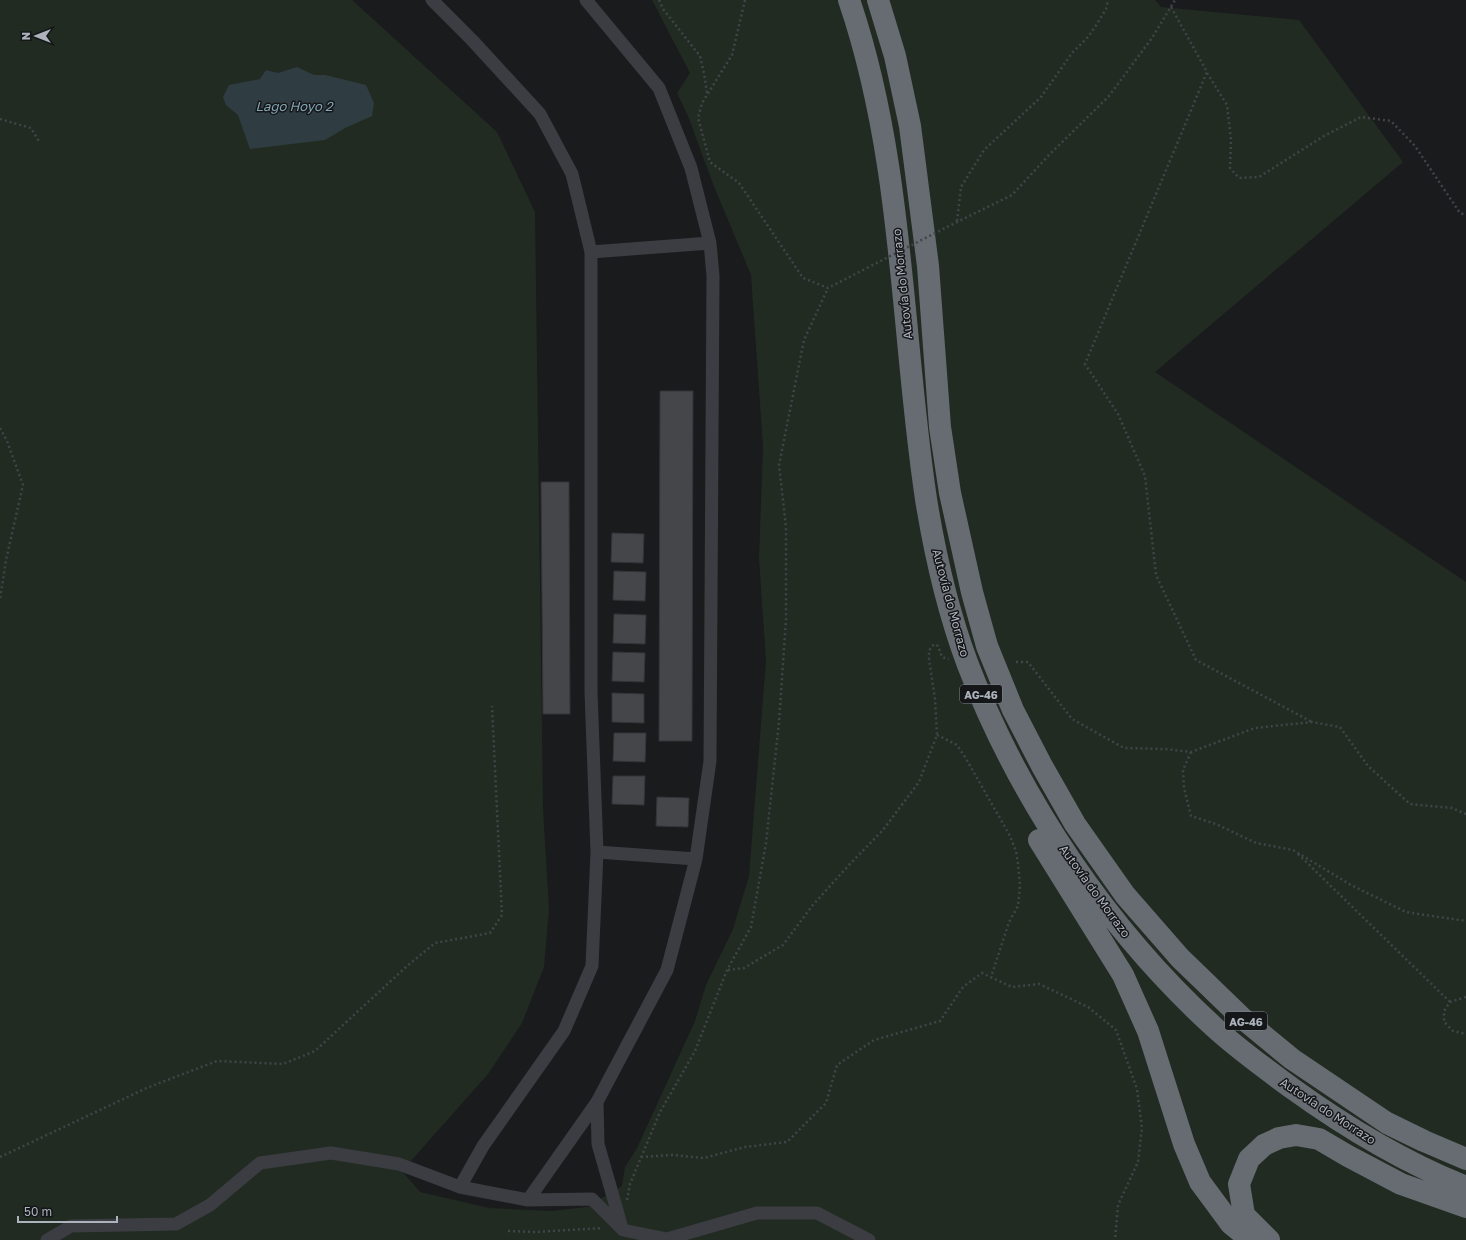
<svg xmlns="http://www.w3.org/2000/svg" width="1466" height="1240" font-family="'Golos Text',sans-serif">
	<rect width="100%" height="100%" fill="#1a1b1d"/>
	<path fill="#222b22" d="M0,0H352L497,132L535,212L543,809L549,909L544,967L522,1023L488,1074L402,1171L420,1192L489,1208L552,1211L587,1207L622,1186L625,1167L637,1148L695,1021L706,985L733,929L749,876L766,661L759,558L763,447L751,275L713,184L688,116L677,93L690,73L652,0H1155L1161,7L1299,20L1403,162L1155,372L1466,582V1240H0Z"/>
	<path fill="#2f3c42" d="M297,67L314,75H325L366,85L374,103L372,116L345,128L325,140L250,149L238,115L226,105L223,97L229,85L260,79L266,70L278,73Z"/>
	<path fill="#44464a" stroke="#343539" d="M660,391H693L692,741H659Z
		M541,482H569L570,714H543Z
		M612,533L644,534L643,563L611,562Z
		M614,571L646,572L645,601L613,600Z
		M614,614L646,615L645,644L613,643Z
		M613,652L645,653L644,682L612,681Z
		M612,693L644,694V723L612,722Z
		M614,733H646L645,762L613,761Z
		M613,776H645L644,805L612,804Z
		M657,797L689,798L688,827L656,826Z"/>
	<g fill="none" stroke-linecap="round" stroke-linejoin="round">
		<path stroke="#414449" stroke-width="2.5" stroke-dasharray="2 3" stroke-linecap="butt" d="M659,0L663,9L700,56L704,73L707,93
			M745,0L732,55L702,103L698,118L710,162L739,183L803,278L828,288L867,268
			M1171,7L1207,72L1085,364L1118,414L1145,476L1156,575L1196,660L1312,722
			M1207,73L1227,105L1231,140L1230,168L1239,178L1259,177L1324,136L1361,117L1391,121L1415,146L1460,213L1466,215
			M0,119L31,128L40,143
			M957,221L961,187L984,150L1041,97L1072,53L1088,37L1097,24L1106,9L1108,0
			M947,227L1012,195L1048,156L1109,96L1152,38L1175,0
			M0,428L7,441L23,485L6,560L0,599
			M1016,662H1028L1072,719L1124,748L1165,749L1191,752L1255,728L1312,722L1340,727L1368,766L1410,804L1452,808L1466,814
			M937,735L957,745L965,757L1009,834L1016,851L1018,864L1020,885L1018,906L1009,922L991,977
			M1191,752L1183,770L1184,788L1191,816L1216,824L1256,843L1293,850L1351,885L1406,912L1466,921
			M1298,854L1450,1002
			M728,970L744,968L783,945L812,906L848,866L883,830L919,782L937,735L935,699L929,659V651L932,646L935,644L938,646L942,657L949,659
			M1466,997L1450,1002L1444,1011V1022L1453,1031L1466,1034
			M0,1157L149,1087L217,1061L283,1064L315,1051L407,966L435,943L490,933L502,915L492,706
			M641,1157L672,1155L704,1158L745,1147L787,1142L826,1103L837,1065L874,1040L940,1021L963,987L982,973L1012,987L1039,984L1088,1007L1116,1030L1137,1089L1142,1128L1138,1162L1118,1205L1115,1240
			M627,1200L630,1184L660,1112L695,1051L727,970L751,927L766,843L779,722L786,620V527L779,465L804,340L828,288
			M508,1231L535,1232L603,1228"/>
		<path stroke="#3b3d42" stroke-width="13" d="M432,0L472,40L540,114L572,174L591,252V692L597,852L592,966L564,1031L483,1146L460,1187L528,1200L592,1199L623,1230L667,1239L757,1213H817L869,1240
			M586,0L659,88L691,168L710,243L713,276L710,761L696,859L597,852
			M591,252L710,243
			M528,1200L597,1102
			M622,1228L598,1144L597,1102L667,970L696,859
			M47,1240L71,1226L176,1224L210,1205L260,1163L331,1153L399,1164L460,1187"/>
		<path stroke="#676c73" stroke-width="22" d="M849,0C904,161 901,333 926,499C935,555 948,612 968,665C1020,800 1107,929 1214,1027C1239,1050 1266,1069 1293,1089C1347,1128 1404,1162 1466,1187
			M878,0L895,56L910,126L928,266L940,427L950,493L972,592L987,646L1013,710L1042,766L1075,824L1125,895L1180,958L1241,1017L1292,1059L1387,1123L1424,1141L1466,1159
			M1039,840L1123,975L1148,1031L1184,1144L1200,1182L1231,1224L1251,1240
			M1269,1240L1244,1215L1239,1184L1249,1159L1264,1145L1279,1138L1296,1135L1319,1139L1348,1156L1401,1184L1466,1207"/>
		<path stroke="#414449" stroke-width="2.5" stroke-dasharray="2 3" stroke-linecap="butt" d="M867,268L947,227"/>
	</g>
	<g text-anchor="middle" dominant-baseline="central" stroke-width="3" stroke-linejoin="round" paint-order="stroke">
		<g fill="#151618" stroke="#7f848c" stroke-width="1">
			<rect x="960" y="685" width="42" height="18" rx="3"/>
			<rect x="1225" y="1012" width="42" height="18" rx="3"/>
		</g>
		<g font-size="11" font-weight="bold" fill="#adb3bd">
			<text x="981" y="694">AG-46</text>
			<text x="1246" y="1021">AG-46</text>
		</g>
		<g font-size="12" fill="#adb3bd" stroke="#151618">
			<text transform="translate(902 284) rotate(-96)">Autovía do Morrazo</text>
			<text transform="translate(951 603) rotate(75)">Autovía do Morrazo</text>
			<text transform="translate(1095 891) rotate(54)">Autovía do Morrazo</text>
			<text transform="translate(1328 1111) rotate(33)">Autovía do Morrazo</text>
		</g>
		<g font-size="13" font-style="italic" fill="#83a6b8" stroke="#151618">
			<text x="294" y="106">Lago Hoyo 2</text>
		</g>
	</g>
	<g transform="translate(36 36) rotate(270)" stroke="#151618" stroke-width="3" paint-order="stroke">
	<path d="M0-3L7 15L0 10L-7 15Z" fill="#adb3bd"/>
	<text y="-6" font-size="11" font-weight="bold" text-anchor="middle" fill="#adb3bd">N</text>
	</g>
	<path d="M18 1216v6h99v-6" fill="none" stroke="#adb3bd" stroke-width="2"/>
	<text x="24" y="1216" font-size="12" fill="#adb3bd" stroke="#151618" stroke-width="3" paint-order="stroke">50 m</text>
</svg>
